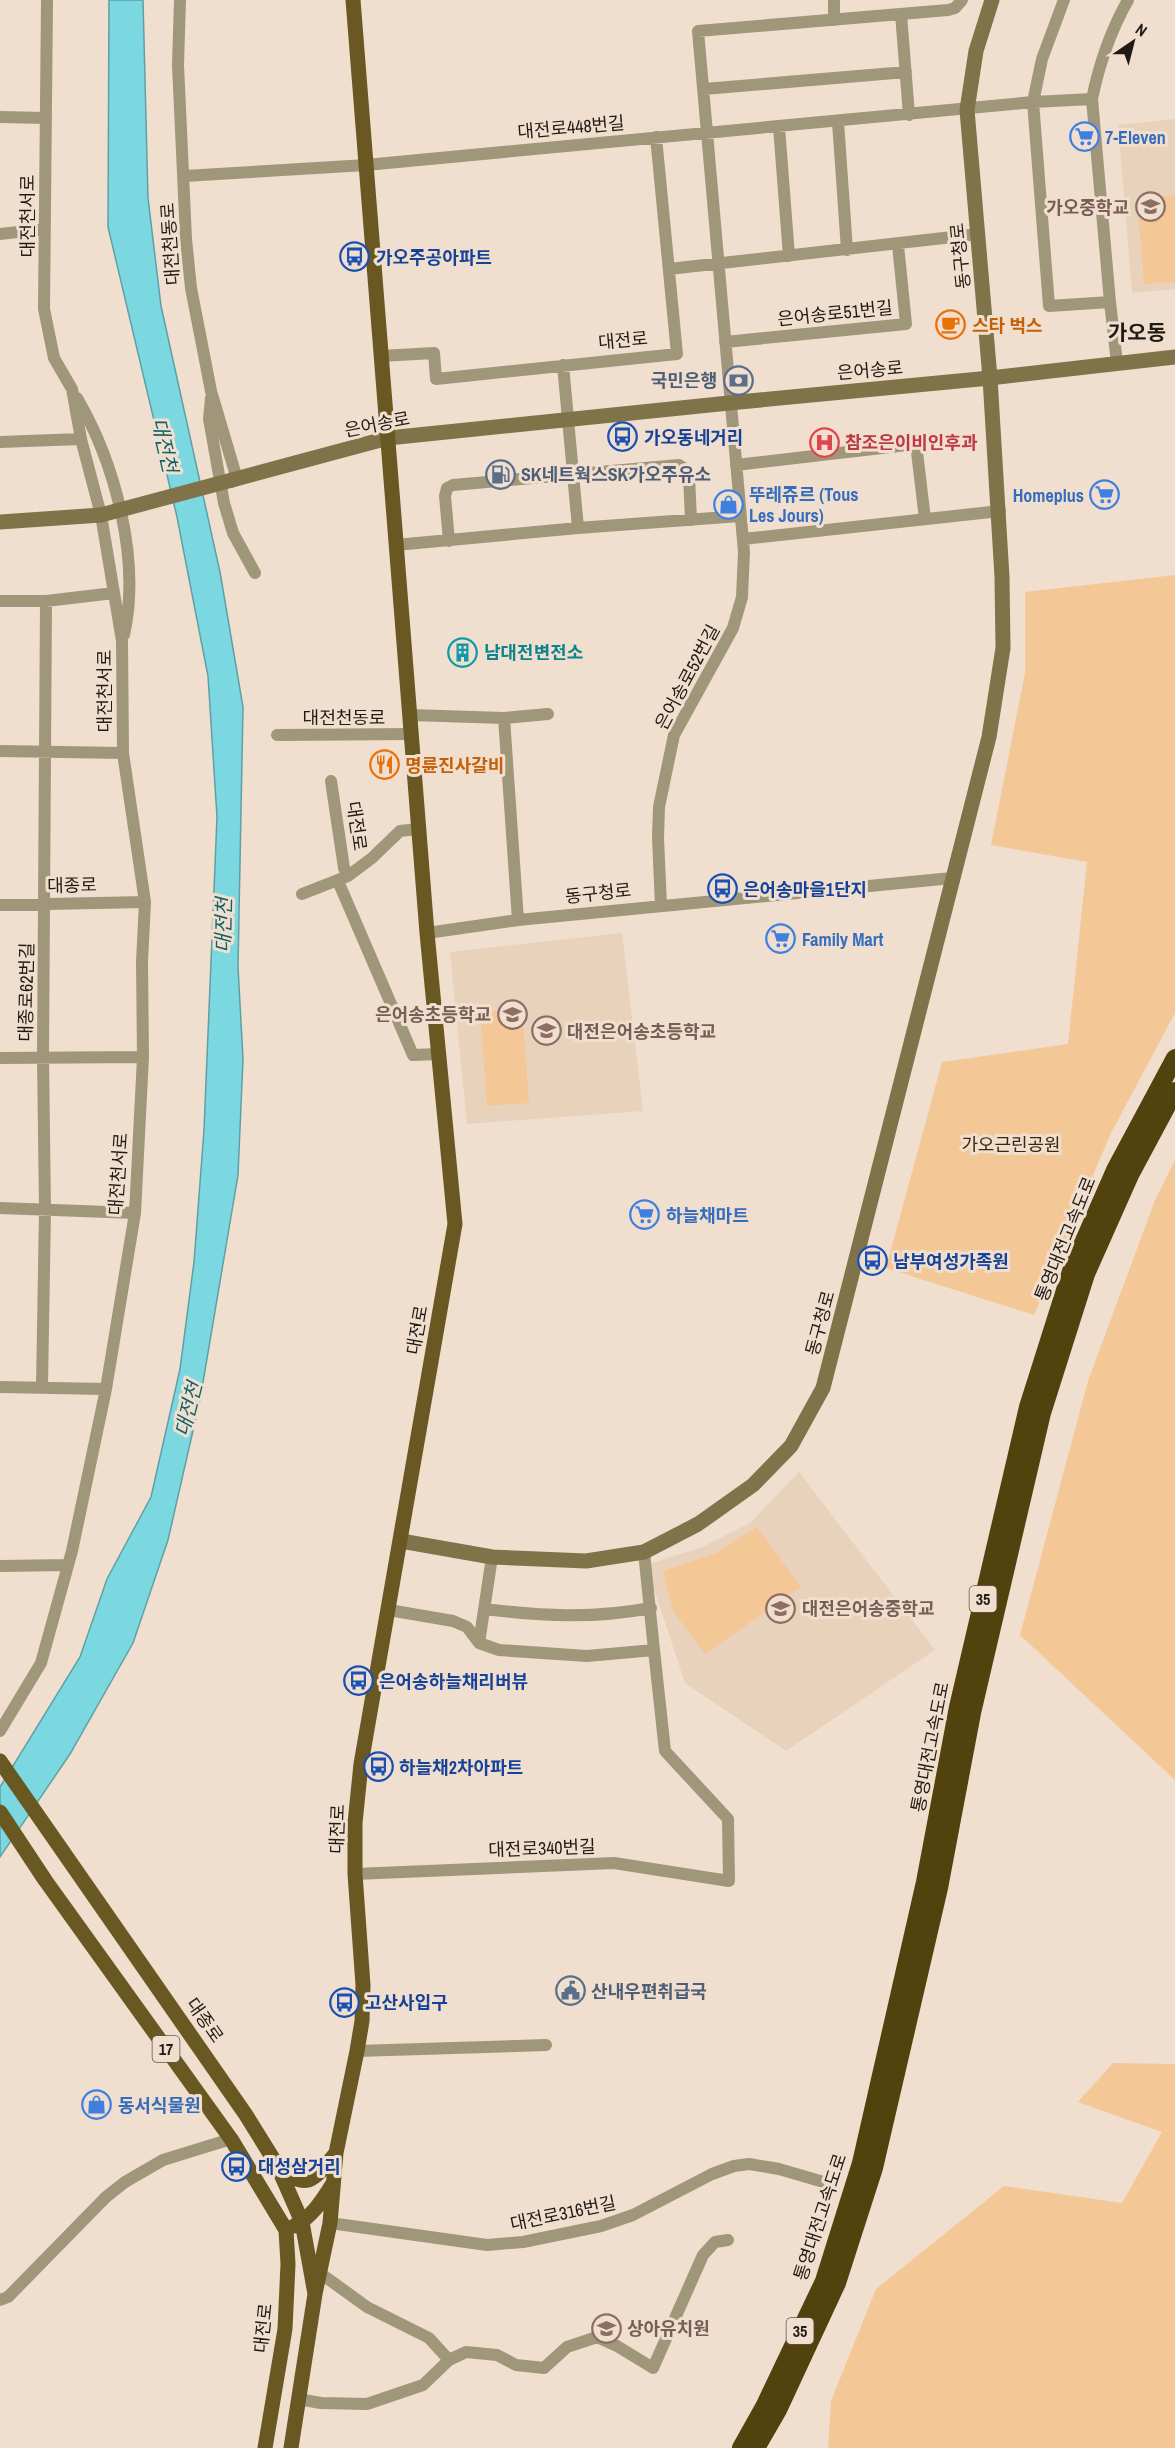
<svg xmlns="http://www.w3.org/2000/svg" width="1175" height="2448" font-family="'Archivo Narrow','Noto Sans KR',sans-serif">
	<rect width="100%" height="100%" fill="#f0dfce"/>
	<path fill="#e9d2bb" d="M1175,119V289L1132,293L1118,125Z
		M622,933L643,1111L467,1124L450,952Z
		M799,1472L935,1650L786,1751L685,1683L646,1565L702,1547L750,1523Z"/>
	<path fill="#f4c797" d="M1175,195V282L1144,284L1137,198Z
		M1175,575V1013L1110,1135L1034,1315L886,1268L942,1062L1068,1044L1087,862L991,845L1025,673V592Z
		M522,1009L529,1103L487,1106L480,1012Z
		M1175,1160V1780L1020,1635L1088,1381L1155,1200Z
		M757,1527L801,1587L705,1654L673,1611L663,1571L716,1553Z
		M1113,2063L1175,2064V2448H828L831,2401L876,2289L1004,2186L1122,2203L1162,2132L1078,2102Z"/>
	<path fill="#7bd8e1" stroke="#609fa4" stroke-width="1.5" d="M109,0H143L148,198L161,306L220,572L243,707L238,967L243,1059L238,1175L200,1400L168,1540L133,1643L70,1754L0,1857V1787L80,1657L107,1579L151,1497L180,1369L194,1262L204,1130L217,817L208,676L177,517L108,227Z"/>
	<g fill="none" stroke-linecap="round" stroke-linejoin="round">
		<path stroke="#a0977b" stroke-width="12" d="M180,0L178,65L186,239L191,288L211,391L237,479
			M834,0V20
			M1064,0L1042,59L1033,102L1049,306L1110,302
			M901,14L909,115
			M704,89L906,72
			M0,117L45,118
			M838,122L847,250
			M779,127L789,256
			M184,176L366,165L1033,102L1092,99
			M0,234L44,229
			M669,269L979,234
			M725,342L906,324L898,245
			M381,356L434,353L436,379L677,354L656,137
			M1117,363L1110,302L1092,99C1099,65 1111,30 1128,0
			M563,365L578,528
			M77,398C115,463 141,560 124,635
			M211,398L209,419L224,503L233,533L255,573
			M0,442L81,439
			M736,465L916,444L925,519
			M743,539L1000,511
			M449,541L445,496L447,488L453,485L679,465L687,470L689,475L691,520
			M396,545L578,528L740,516
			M0,601H46L114,593
			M410,715L504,718L548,714
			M504,718L518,920
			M277,735L412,734
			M0,751L123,753
			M331,781L344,868L348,876
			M338,881L413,1055L438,1054
			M302,894L348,876L372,858L400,831L418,829
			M0,905L145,902
			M661,906L658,838L659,807L674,735L733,628L742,597L744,552L698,31L948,10L955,8L962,0
			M427,933L518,920L952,878
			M0,1058L143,1057
			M0,1208L135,1213
			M0,1387L106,1389
			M42,1387L45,1210L43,1057L46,601
			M0,1566L68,1565
			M484,1609C543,1616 592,1619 651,1608
			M389,1610L453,1621L467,1627L479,1643L499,1650L587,1656L654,1650L644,1552
			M479,1643L492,1557
			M0,1731L41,1663L72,1551L106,1389L135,1213L143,1057L142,962L145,902L123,753L122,641L101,515L81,439L72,389L54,358L44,309L47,0
			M355,1874L614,1863L729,1881L728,1819L665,1751L654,1650
			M357,2051L546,2045
			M330,2223L487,2245L523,2242L601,2226L633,2215L712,2174L734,2166L749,2164L779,2169L827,2183
			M320,2273L367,2307L429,2338L449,2360
			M0,2300L8,2297L106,2197L125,2182L163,2160L231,2139
			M298,2399L321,2403L367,2404L423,2385L449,2360L466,2352L497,2355L516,2365L544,2368L567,2347L597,2337L617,2346L653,2368L703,2255L715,2242L728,2240"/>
		<path stroke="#807249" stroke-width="15" d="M232,480L388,438L729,403L990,378L1175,357
			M0,522L101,515
			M401,1541L492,1557L586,1561L644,1552L698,1524L753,1485L791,1446L823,1388L989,737L1003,648L1002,577L990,378L967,110L976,51L992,0"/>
		<path stroke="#695821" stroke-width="15" d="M0,1761L246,2115L277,2165L302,2222L315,2294L291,2448
			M0,1812L45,1880L231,2139L286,2230L288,2264L285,2329L265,2448
			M280,2168C308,2193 316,2177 336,2153
			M294,2226C311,2218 322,2201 332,2185
			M315,2294L330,2223L336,2153L357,2051L362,2021L363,1985L355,1874V1823L361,1764L455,1224L427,933L353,0"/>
		<path stroke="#52420d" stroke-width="18" d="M741,2448L764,2407L824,2281L861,2163L925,1882L958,1707L1028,1407L1072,1268L1115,1170L1175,1058
			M756,2448L778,2410L837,2283L874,2168L939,1888L972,1713L1042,1413L1086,1274L1130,1175L1175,1091"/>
		<path stroke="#807249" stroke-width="15" d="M101,515L232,480"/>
	</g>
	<defs>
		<symbol id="supermarket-ring" viewBox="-11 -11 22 22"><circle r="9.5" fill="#f0dfce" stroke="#3f7fe0" stroke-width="1.5"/><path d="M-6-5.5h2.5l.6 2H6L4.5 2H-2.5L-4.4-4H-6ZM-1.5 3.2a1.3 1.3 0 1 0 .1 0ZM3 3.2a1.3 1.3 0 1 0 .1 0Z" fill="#3f7fe0"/></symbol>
		<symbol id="school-ring" viewBox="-11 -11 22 22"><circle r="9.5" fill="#f0dfce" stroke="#8d6e63" stroke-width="1.5"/><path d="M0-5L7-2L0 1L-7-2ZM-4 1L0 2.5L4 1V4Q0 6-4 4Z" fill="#8d6e63"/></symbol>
		<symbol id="bus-ring" viewBox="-11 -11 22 22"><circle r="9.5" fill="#f0dfce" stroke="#1a4fb4" stroke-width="1.5"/><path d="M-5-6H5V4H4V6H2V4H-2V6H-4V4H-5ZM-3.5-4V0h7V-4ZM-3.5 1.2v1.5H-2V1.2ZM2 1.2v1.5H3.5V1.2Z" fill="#1a4fb4"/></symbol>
		<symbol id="cafe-ring" viewBox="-11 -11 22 22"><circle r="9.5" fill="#f0dfce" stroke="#e8710a" stroke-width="1.5"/><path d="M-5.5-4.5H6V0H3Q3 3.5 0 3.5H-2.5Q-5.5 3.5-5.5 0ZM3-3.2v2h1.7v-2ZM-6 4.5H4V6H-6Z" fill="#e8710a"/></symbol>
		<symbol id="bank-ring" viewBox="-11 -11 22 22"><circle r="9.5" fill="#f0dfce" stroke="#5c6f8a" stroke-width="1.5"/><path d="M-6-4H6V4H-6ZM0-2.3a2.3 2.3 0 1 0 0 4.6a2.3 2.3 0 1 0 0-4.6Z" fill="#5c6f8a"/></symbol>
		<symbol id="hospital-ring" viewBox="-11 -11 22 22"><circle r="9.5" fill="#f0dfce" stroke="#e0444e" stroke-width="1.5"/><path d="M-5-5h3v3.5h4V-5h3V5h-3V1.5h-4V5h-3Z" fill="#e0444e"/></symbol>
		<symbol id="fuel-ring" viewBox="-11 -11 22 22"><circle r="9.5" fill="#f0dfce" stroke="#5c6f8a" stroke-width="1.5"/><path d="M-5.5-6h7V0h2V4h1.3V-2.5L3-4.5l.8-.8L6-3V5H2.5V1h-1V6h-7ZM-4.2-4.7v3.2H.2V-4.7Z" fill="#5c6f8a"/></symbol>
		<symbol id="shop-ring" viewBox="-11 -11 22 22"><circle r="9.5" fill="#f0dfce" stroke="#3f7fe0" stroke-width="1.5"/><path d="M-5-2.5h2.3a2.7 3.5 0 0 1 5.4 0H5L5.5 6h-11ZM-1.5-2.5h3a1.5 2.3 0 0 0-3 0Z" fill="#3f7fe0"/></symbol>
		<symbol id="building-ring" viewBox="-11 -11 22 22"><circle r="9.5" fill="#f0dfce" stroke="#0f9aa8" stroke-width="1.5"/><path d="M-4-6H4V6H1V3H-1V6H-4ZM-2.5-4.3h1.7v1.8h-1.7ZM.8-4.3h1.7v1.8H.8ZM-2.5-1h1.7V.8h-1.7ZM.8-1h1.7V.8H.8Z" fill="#0f9aa8"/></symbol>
		<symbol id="restaurant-ring" viewBox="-11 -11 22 22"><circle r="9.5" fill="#f0dfce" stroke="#e8710a" stroke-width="1.5"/><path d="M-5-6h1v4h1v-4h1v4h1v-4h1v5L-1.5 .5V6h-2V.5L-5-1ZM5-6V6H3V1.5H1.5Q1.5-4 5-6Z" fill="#e8710a"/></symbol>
		<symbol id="civic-ring" viewBox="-11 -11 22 22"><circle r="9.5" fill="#f0dfce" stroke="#5c6f8a" stroke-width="1.5"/><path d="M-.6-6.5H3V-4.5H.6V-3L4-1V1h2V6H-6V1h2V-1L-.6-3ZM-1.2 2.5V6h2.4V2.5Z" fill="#5c6f8a"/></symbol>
	</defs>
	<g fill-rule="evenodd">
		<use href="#supermarket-ring" x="1068" y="120" width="33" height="33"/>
		<use href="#school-ring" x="1134" y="190" width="33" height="33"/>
		<use href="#bus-ring" x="338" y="240" width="33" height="33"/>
		<use href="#cafe-ring" x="934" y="308" width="33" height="33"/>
		<use href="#bank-ring" x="722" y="364" width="33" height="33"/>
		<use href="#bus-ring" x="606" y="420" width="33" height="33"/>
		<use href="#hospital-ring" x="808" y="426" width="33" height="33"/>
		<use href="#fuel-ring" x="484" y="458" width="33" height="33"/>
		<use href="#supermarket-ring" x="1088" y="478" width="33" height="33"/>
		<use href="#shop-ring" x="712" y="488" width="33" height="33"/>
		<use href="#building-ring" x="446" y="636" width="33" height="33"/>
		<use href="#restaurant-ring" x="368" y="748" width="33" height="33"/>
		<use href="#bus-ring" x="706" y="872" width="33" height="33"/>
		<use href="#supermarket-ring" x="764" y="922" width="33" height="33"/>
		<use href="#school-ring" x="496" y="998" width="33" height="33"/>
		<use href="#school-ring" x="530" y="1014" width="33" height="33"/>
		<use href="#supermarket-ring" x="628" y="1198" width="33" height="33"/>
		<use href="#bus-ring" x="856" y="1244" width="33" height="33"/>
		<use href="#school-ring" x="764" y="1592" width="33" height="33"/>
		<use href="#bus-ring" x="342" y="1664" width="33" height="33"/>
		<use href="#bus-ring" x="362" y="1750" width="33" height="33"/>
		<use href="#civic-ring" x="554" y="1974" width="33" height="33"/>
		<use href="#bus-ring" x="328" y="1986" width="33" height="33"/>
		<use href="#shop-ring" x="80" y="2088" width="33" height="33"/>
		<use href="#bus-ring" x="220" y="2150" width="33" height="33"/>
		<use href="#school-ring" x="590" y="2312" width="33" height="33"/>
	</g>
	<g text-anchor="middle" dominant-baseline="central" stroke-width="6" stroke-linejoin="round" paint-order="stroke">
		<g fill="#f0dfce" stroke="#5f564c" stroke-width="1.5">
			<rect x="969.5" y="1586" width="27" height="26" rx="4.5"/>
			<rect x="152.5" y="2036" width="27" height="26" rx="4.5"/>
			<rect x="786.5" y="2318" width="27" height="26" rx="4.5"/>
		</g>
		<g font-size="16" font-weight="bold" fill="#211b15">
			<text x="983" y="1599">35</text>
			<text x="166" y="2049">17</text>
			<text x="800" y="2331">35</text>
		</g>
		<g font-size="18" fill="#211b15" stroke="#f0dfce">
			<text transform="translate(571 127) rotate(-5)">대전로448번길</text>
			<text transform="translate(27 216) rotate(-90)">대전천서로</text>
			<text transform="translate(170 244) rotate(-94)">대전천동로</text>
			<text transform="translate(960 256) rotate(-96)">동구청로</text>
			<text transform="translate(835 313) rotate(-6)">은어송로51번길</text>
			<text transform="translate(623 340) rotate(-5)">대전로</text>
			<text transform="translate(870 370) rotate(-5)">은어송로</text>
			<text transform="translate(377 424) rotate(-11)">은어송로</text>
			<text transform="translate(687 677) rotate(-62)">은어송로52번길</text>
			<text transform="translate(104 691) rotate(-90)">대전천서로</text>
			<text x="344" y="717">대전천동로</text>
			<text transform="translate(357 826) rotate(82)">대전로</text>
			<text transform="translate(72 885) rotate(-1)">대종로</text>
			<text transform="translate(598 893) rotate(-6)">동구청로</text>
			<text transform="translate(26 992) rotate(-89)">대종로62번길</text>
			<text transform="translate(118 1174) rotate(-86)">대전천서로</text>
			<text transform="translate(1065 1239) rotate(-68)">통영대전고속도로</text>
			<text transform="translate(820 1323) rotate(-75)">동구청로</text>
			<text transform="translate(417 1330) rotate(-80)">대전로</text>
			<text transform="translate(930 1747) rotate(-79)">통영대전고속도로</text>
			<text transform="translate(337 1829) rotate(-88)">대전로</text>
			<text transform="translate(542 1848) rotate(-2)">대전로340번길</text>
			<text transform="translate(205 2020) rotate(55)">대종로</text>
			<text transform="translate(563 2213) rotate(-12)">대전로316번길</text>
			<text transform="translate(820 2217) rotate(-72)">통영대전고속도로</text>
			<text transform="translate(263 2328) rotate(-84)">대전로</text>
		</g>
		<g font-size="18" font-weight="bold" fill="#366cbe" stroke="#f0dfce" text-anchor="start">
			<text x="1105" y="137">7-Eleven</text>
			<text x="749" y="494">뚜레쥬르 (Tous<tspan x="749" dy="21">Les Jours)</tspan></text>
			<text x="1084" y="495" text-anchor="end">Homeplus</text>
			<text x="802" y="939">Family Mart</text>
			<text x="666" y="1215">하늘채마트</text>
			<text x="118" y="2105">동서식물원</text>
		</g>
		<g font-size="18" font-weight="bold" fill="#785e54" stroke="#f0dfce" text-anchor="start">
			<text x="1129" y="207" text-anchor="end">가오중학교</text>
			<text x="491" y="1014" text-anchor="end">은어송초등학교</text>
			<text x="567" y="1031">대전은어송초등학교</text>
			<text x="802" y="1608">대전은어송중학교</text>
			<text x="627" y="2328">상아유치원</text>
		</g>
		<g font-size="18" font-weight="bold" fill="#164399" stroke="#f0dfce" text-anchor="start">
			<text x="376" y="257">가오주공아파트</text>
			<text x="644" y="437">가오동네거리</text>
			<text x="743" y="889">은어송마을1단지</text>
			<text x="893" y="1261">남부여성가족원</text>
			<text x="379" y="1681">은어송하늘채리버뷰</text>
			<text x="399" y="1767">하늘채2차아파트</text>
			<text x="365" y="2002">고산사입구</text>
			<text x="258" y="2166">대성삼거리</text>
		</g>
		<g font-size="18" font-weight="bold" fill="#c56008" stroke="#f0dfce" text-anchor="start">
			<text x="972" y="325">스타 벅스</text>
			<text x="405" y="765">명륜진사갈비</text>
		</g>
		<g font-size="18" font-weight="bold" fill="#4e5e75" stroke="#f0dfce" text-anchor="start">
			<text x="717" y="380" text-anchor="end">국민은행</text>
			<text x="521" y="474">SK네트웍스SK가오주유소</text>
			<text x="591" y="1991">산내우편취급국</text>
		</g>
		<g font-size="18" font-weight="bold" fill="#be3a42" stroke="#f0dfce" text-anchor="start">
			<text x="845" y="442">참조은이비인후과</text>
		</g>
		<g font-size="18" font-weight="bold" fill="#0d838f" stroke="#f0dfce" text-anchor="start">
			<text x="484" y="652">남대전변전소</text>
		</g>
		<g font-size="18" fill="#3b260f" stroke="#f0dfce">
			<text x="1011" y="1144">가오근린공원</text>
		</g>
		<g font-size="20" font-style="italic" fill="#136269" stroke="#f0dfce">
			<text transform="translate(165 445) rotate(77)">대전천</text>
			<text transform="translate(223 925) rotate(-89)">대전천</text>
			<text transform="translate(188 1409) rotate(-76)">대전천</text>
		</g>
		<g font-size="21" font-weight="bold" fill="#211b15" stroke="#f0dfce">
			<text x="1137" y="332">가오동</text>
		</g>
	</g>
	<g transform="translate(1133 42) rotate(35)" stroke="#f0dfce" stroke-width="4.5" paint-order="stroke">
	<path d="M0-4.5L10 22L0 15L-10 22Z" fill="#211b15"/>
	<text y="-9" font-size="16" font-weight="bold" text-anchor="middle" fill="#211b15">N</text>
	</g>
</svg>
